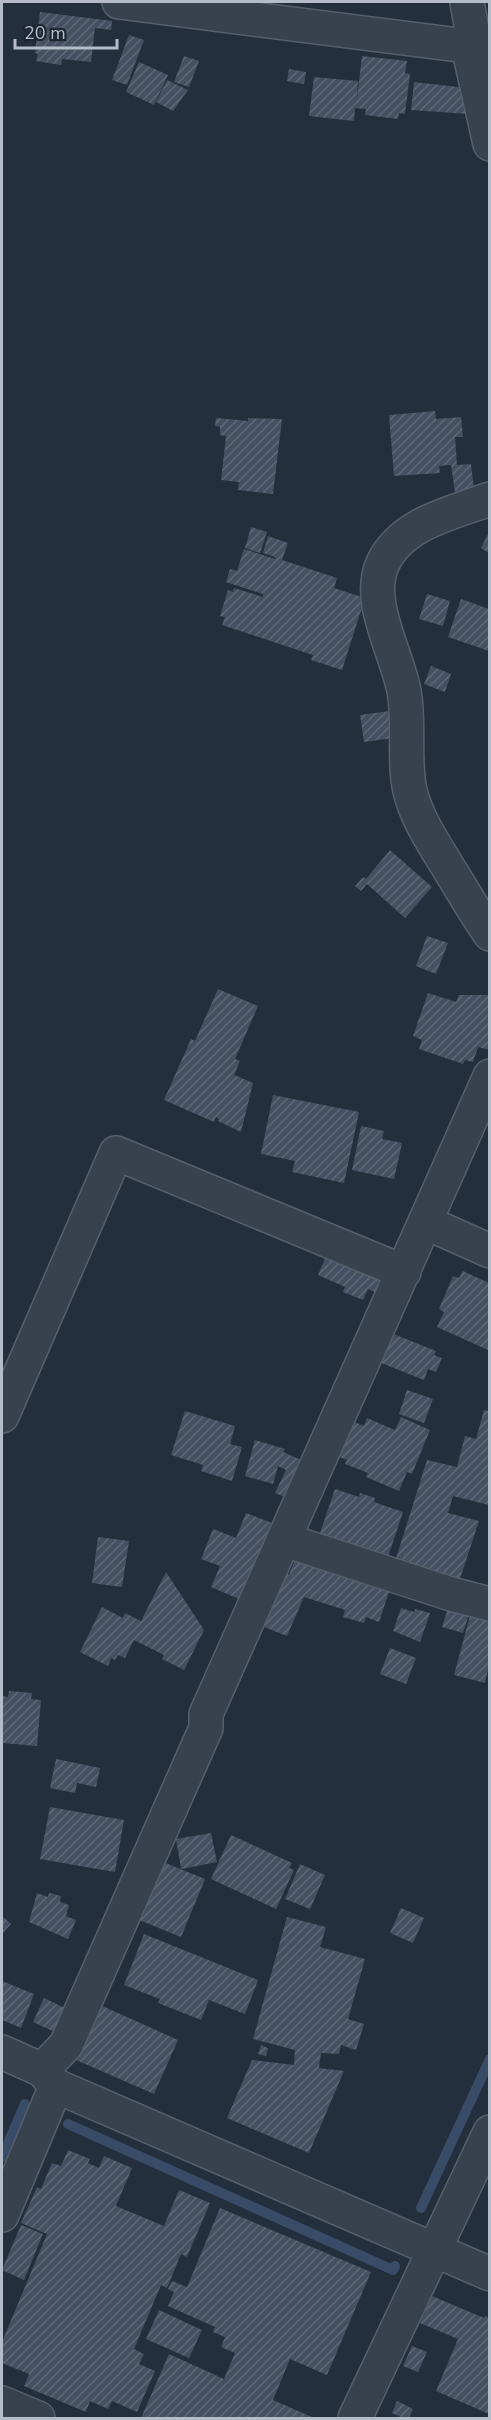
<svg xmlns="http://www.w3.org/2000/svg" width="491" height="2420" font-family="'Nunito Sans',sans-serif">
	<defs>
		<pattern id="building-hatch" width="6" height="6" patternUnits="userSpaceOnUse" patternTransform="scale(1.5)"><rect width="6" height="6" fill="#455162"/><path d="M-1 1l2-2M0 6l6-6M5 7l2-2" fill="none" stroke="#5d6877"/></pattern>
	</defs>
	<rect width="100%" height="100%" fill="#242f3e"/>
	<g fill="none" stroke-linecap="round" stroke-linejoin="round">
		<path stroke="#394c67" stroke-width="10" d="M68,2124L393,2270L395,2266
			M2,2157L25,2104
			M421,2208L490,2059"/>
	</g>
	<path fill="url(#building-hatch)" d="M40,12L112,21L111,30L95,28L91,62L62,59L61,65L36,61L38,54L35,53Z
		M129,35L144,40L127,85L112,80Z
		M184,56L199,61L189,87L174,82Z
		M362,56L407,61L405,73L410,74L405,114L399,113L398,119L365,115L366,109L355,108L354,121L309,116L314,77L358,81L357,99Z
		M139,62L168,75L154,105L126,92Z
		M289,69L306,72L304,84L287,81Z
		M167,80L188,90L173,111L156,102Z
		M414,82L467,88L469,114L411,110Z
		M435,411L436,419L461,417L463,437H455L457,465L471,464L474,490L455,492L451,465L439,466L440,473L394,476L389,415Z
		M216,418L248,421V418L282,419L273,494L238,490L239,482L221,480L226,436L220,435V427L215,426Z
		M251,527L267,532L260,553L245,548Z
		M489,532V553L481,548Z
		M268,536L288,543L282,560L337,578L334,588L365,598L342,670L311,660L313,655L222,625L225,617L220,616L228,590L233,592L234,588L263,597V594L226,582L230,569L237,571L244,549L275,559V557L263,553Z
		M427,594L450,601L443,626L419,619Z
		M461,599L489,609V651L448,637Z
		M431,666L451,674L445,692L424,684Z
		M390,711L394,738L364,742L360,715Z
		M390,850L432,887L405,918L367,884L361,891L355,886L363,877L366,879Z
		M427,936L448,943L436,974L416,966Z
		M218,989L258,1006L235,1059L240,1061L234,1075L253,1083L241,1132L218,1121L219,1119L216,1117L214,1122L164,1100L191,1039L195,1041Z
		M428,993L456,1002L459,995H489V1050L478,1047L473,1062L465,1060L463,1064L419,1049L422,1040L413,1036Z
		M273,1095L359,1112L344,1183L292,1172L295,1161L261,1154Z
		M361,1126L384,1131L382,1139L402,1143L394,1179L352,1170Z
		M328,1252L382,1274L375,1292L368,1289L363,1300L343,1292L345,1287L318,1275Z
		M463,1271L489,1283L488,1350L437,1327L444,1312L439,1309L453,1276L459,1278Z
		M391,1333L436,1351L434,1355L442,1358L436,1372L428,1369L424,1380L379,1362Z
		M407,1390L433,1399L424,1423L399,1414Z
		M484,1410L489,1411V1505L453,1496L448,1513L479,1521L457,1588L393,1568L427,1460L457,1467L465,1436L476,1439Z
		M185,1411L235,1426L230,1444L242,1447L232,1481L201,1471L203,1465L171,1455Z
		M401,1417L430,1430L412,1474L407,1472L399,1491L366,1477L368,1473L345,1464L347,1460L337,1456L352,1421L364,1426L367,1418L395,1430Z
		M255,1440L285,1449L283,1452L301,1460L285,1497L275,1493L286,1470L278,1466L273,1484L245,1476Z
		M335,1489L359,1497L360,1493L375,1498L374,1502L403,1512L388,1557L319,1536Z
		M246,1513L277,1525L255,1581L248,1578L239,1599L211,1587L220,1566L201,1559L213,1529L236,1538Z
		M98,1537L129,1541L122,1587L92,1583Z
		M298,1552L393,1580L379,1622L366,1617L364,1623L343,1617L345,1610L304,1597L287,1636L264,1627L285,1574L289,1575Z
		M166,1572L204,1630L184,1670L162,1659L164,1655L134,1640L125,1658L118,1655L115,1660L111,1658L108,1666L80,1652L102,1607L123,1618L125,1613L141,1621Z
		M449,1605L470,1611L463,1633L442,1627Z
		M401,1608L414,1612L415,1609L430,1613L420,1642L393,1631Z
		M471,1612L489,1617V1665L485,1683L454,1675Z
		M390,1648L416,1658L406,1684L380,1674Z
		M9,1691L32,1693L31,1699L41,1700L37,1746L2,1743V1696L8,1697Z
		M56,1759L100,1768L96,1787L77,1783L75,1793L50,1788Z
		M50,1807L124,1820L115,1872L40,1859Z
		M211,1833L217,1862L181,1869L176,1839Z
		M231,1835L292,1863L289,1868L294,1870L276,1909L211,1879Z
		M163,1862L205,1879L181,1937L139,1920Z
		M300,1864L325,1875L310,1909L285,1899Z
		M37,1893L48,1897L49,1893L61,1896L60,1902L69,1905L66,1916L76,1920L68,1939L29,1922Z
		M401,1908L424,1918L413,1943L390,1933Z
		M2,1916L11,1924L2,1934Z
		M287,1917L326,1927L320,1947L365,1959L348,2019L364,2024L356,2050L341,2045L339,2054L321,2053L319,2068L344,2071L309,2153L227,2118L252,2060L294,2065L295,2050L253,2039Z
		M144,1934L258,1980L245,2014L209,2000L201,2020L158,2003L160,1999L124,1985Z
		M2,1981L34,1994L21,2028L2,2020Z
		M44,1998L67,2009L57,2033L33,2022Z
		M98,2004L178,2040L154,2094L74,2059Z
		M261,2045L268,2048L266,2056L258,2054Z
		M68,2150L90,2159L88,2163L99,2168L104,2156L132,2168L116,2206L164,2226L179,2190L210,2203L187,2257L181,2254L167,2288L161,2285L134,2349L144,2354L139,2364L155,2371L137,2412L112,2401L108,2409L90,2401L86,2412L24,2386L29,2374L2,2363V2342L47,2234L21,2223L37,2187L41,2189L52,2163L61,2166Z
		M220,2208L371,2272L327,2375L290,2359L273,2400L314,2418H141L169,2354L224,2379L235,2353L221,2347L225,2337L213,2332L215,2327L168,2306L174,2292L168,2289L172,2281L187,2287Z
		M21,2225L43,2234L24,2280L2,2270Z
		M432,2296L484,2318L485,2316L489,2318V2414L436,2391L458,2339L420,2323Z
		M159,2310L202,2330L189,2358L146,2339Z
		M412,2346L427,2352L418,2372L403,2366Z
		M397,2401L413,2409L409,2418H403L392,2413Z"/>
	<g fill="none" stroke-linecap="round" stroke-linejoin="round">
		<defs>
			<path id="minor" d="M119,2L490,49
				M467,2L475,47
				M468,46L490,144
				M490,499C452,513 402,523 383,563C365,601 397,653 404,691C410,723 403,760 410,791C417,820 436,847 451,872C464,893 476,914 490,934
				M425,1222L490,1251
				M2,1416L116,1153L404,1272
				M285,1540L451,1594L490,1604
				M2,2052L42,2070L56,2086L490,2274
				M42,2070L66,2045L206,1728V1714L490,1076
				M2,2215L56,2086
				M2,2403L38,2418
				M355,2418L490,2132"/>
		</defs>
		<use href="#minor" stroke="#565f6c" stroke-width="36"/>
		<use href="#minor" stroke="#38414e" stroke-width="33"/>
	</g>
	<rect width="491" height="2420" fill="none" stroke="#b4bcc9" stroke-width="6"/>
	<path d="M15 39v9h102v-9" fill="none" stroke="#b4bcc9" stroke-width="3"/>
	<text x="24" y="39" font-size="18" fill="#b4bcc9" stroke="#1d2633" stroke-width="4.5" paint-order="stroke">20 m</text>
</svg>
